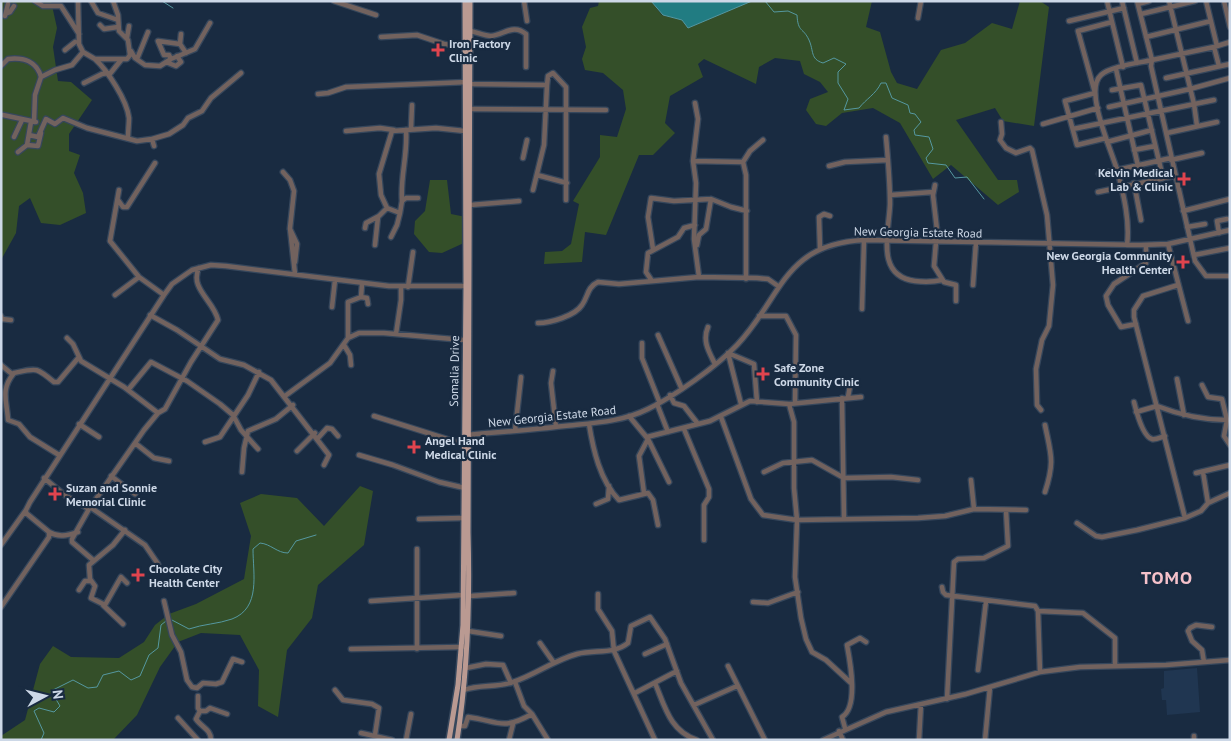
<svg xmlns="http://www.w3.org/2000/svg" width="1231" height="741" font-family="'PT Sans',sans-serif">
	<rect width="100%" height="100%" fill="#192b41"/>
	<path fill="#203651" d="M1197,668L1200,712L1167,715L1166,700H1162L1161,689L1164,688V671Z"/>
	<path fill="#344f29" d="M1,1H51L57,28L53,47L58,81L71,82L92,100L69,134V151L80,155L74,173L83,193L86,213L60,225L41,223L30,198L19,206L16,233L1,260Z
		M599,1H651L662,15L682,20L688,28L752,1H872L866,27L880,32L891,72L897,83L917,89L941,50L965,43L992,23L1012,29L1020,1H1040L1049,7L1034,126L1003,121L995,108L956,120L998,180H1017L1019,192L998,205L951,165L933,179L900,123L873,108L842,113L826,126L816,124L806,110L810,99L828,92L820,82L804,74L800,61L775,58L759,67L756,84L704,59L698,64L703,77L670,96L665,123L675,133L653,155H639L606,235L585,232L582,262L544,264L545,252L562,251L571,244L579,204L573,201L600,157V135L617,137L626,109L623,90L603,73L585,70L582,59L586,47L582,27L590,8L598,6Z
		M430,180H447L451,214L466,217V242L442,253L429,252L414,234L415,221L425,211Z
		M360,486L373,491L364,545L318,585L312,618L287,650L278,717L258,706L259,670L240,635L201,633L178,642L160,667L137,715L113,740H1V736L25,720L40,664L53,646L71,657L119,658L144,642L155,625L169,614L196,604L244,579L251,536L240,503L261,494L297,498L324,526Z"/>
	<path fill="#217c82" stroke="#5598a0" d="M651,1H752L688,28L682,20L663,15Z"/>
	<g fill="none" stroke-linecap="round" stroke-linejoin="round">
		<path stroke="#5598a0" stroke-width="1" d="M162,1L173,8
			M765,1L774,12L788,11L797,15C798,33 803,27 809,40C814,51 810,59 823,63L834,58L846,64L838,72V83L848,99L844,110L859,108C866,99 876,94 881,83H886L892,98L908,105L910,113L915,114L921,122L914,130L915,135L929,137L933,149L926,158L928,163L946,165L955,178L967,177L984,199
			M170,619L189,629C203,624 218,624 232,619C261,608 253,574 253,549L260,543C271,544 277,553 288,553L296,541L316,535
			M41,740L44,733L34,711L39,708L54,712L60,706L51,691L73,680L88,688L97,687L103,675L119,671L131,680L140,676L149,655L158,648L161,625L166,621"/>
		<defs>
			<path id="minor" d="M35,1L43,6H61L79,34
				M78,1L79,44L83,52L95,59H127L130,55L128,40L119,31L118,15L113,1
				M91,1L98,13L118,20
				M334,1L376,15
				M524,1L527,21
				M1107,1L1123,67
				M1122,1L1137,63
				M1169,1L1194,104L1197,126
				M1206,1L1217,46
				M1224,1L1230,27
				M1138,4L1149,1
				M7,13L10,12L14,6
				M1141,14L1195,1
				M5,16L8,4
				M918,18L921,1
				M1069,21L1124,8
				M100,25L104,29L118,27
				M470,31C476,32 485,36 491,36C504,35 513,23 526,34V67
				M181,34L180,44L186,53
				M381,37L417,35L444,44L466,47
				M1146,37L1211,21
				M127,38L129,26
				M1230,42L1214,47L1152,60L1151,66L1195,261L1206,276H1230
				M1214,47L1219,66
				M65,50L75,42
				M131,51L135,58L145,65L160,66L171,59L195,49L210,23
				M95,59C107,70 127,100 129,118C129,124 128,131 128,138
				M137,59L148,32
				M171,59L169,55H164L158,41L180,44
				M166,62L176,66L181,62L177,56
				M1,66L8,59C24,57 37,62 41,77
				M1116,69L1138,166
				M109,75L121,60
				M1166,78L1230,64
				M84,83L102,74L108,73
				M470,84L547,85
				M1112,90L1141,85L1163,178
				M318,94L328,93L346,87L468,82
				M695,103L698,119L693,161L696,183L694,239L699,277
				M1109,107L1190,89L1230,78
				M470,109L606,110
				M3,115L36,122
				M34,122L35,95L41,77L55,70L72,65L83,52
				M1001,122L1002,134L1000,140L1006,148L1016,153L1030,148L1032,150L1047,215L1053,285L1049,326L1042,340L1036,369L1037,405L1041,410
				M1043,124L1098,108
				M411,129L412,105
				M1073,129L1214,100
				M346,131L380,128L394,130
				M1167,133L1217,122
				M29,135L38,137L46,119L55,124L63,118L87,128L137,141L152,139L169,134L183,125L188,118L202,111L211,98L241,73
				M14,137L22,120
				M886,137C888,160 890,181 890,204C889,232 875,276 915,281C924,282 933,282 942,280
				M1106,138L1077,145L1065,101L1095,93L1078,31L1112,22
				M152,139L154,146
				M1107,142L1152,130
				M27,145L31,122
				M1134,150L1155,146
				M18,152L27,145L38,146L41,133
				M523,158L527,140
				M1171,160L1202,153
				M693,161L743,162
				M829,166L845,162L888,160
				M283,172L290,180L294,191L290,228L295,274
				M1099,174L1171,158
				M537,175L567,183
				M1134,183L1141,220
				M935,185L933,195L937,230L934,266L944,282L956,285V301
				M119,190L110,241L139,277L164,295
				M533,190L544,145L547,85L548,76L553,73L566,87V200
				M1098,192L1174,176
				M890,195L933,192
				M118,200L123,207H127L155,163
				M402,201C400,177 408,154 406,130
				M470,205L519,201
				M1183,211L1230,199
				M400,213L402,201L406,198H418
				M1187,227L1205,224
				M365,228L366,223L379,216L387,208
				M290,229L297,244L295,262
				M1219,233L1217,221L1227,219
				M391,237L397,225L400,213L387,208L381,195L379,174L392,131L436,128L465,131
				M1168,244L1188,321
				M375,245L378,217
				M697,245L699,235L706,229L711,199
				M1127,245C1130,222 1124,196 1118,173C1113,153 1083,91 1101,75C1111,66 1139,63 1152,60L1137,1
				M820,248L819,217L824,214L830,216
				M653,249L648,217L651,198L674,201L711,199L731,207L747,211
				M1194,255L1230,248
				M746,279V175L743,162L750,151L763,140
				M652,281L646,272L648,253L678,237L684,228L695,225
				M362,284L361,297L367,298L368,304
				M973,285L976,242
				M1178,285L1143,296L1134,310V317L1185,518
				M408,287L413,252
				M115,295L139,277
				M332,307L335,280
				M862,309L864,240
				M150,315L177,330L220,359L244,365L271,380L329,455L324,465
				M1,316L2,319L11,320
				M759,316H786L796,335L795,403
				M538,323C550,323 575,316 582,305C588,297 587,287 598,282L619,284L699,277L757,278L768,279L778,286
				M1136,324L1121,327L1108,305L1106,296L1114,284L1146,263V245
				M708,327C702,341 709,352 715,364
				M396,334L401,300V287
				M658,335L681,387
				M67,338L73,344L81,361L124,387L158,413
				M348,338V302L361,297
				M642,343V358L659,401
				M344,345L350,355L351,365
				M728,353L754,364L757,402
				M728,353L741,404
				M1,365L12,374
				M553,371L551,383L556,427
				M1177,379L1184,415
				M1202,385L1208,397L1222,399L1227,420L1224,436L1230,445
				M128,390L151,362L187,381L220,404L233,415L241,430L258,449
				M670,395L674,403L684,406L698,424
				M285,396L330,363L348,338L359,333H384L464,340
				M848,397L851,381
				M842,398L844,519
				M1134,402C1136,410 1142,436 1152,439C1156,440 1161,437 1165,436
				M657,404L668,432
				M789,404L794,422V488L797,520L795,577L801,618L806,639L812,652L826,660L851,683
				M1136,412L1157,406C1180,415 1203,420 1227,420
				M374,416L463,444
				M629,416L648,439L669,482
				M721,417L751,499L763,515L797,520L918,518L945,516L974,509L1026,510
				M79,424L99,437
				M589,424C593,449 600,481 619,500L648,493L653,500L658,525
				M684,429L709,489V497L704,505V540
				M515,431L521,377
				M466,435C499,432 531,430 564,426C592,423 622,422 648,409C675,396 717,366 737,345C783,296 783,244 864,240L1141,245L1168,244L1230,230
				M647,437L710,421L750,401L789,404L861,397
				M318,438L327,428L332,429L338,436
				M205,442L220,437L248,395L259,372
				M135,443L154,458L169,461
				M297,451L315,433
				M59,455L30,437L19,424L8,420C7,401 0,390 14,373C37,368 36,367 54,382H58L79,357
				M359,455L393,465L439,482L465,488
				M242,472L244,448L248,431L276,419L293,405
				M764,472L783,463L812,460L844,478L891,477L918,480
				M1203,472L1208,503
				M1196,473L1230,465
				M111,476L135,494
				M44,478L66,496L89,509
				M971,480L974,509
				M1045,492C1055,461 1051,455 1045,425
				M644,493L639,456L648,439
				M596,504L608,499L609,486
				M90,507L145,545L158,564
				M419,519L463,518
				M1077,523L1096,536L1102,537L1137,530L1185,518L1201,511L1208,503L1230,493
				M125,530L113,545L89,565L90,579L95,586L91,598L105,605L121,577L127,583
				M49,532C59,538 68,535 78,532
				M1,545L26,510
				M417,549V649
				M93,560L72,542V539L89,509L144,430L158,413L165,409L191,362L218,320C214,301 189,288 199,268
				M942,587L943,592L946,595L1035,606L1038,611L1040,672
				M79,590L85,581H91
				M598,594V609L612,631L614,651L655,740
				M470,596L514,593
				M164,601L172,635L181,652L187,680L192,687L197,688L203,683L216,684L222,682L233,659L242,662
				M371,601L463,595
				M753,602L768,603L798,592
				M103,605L123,624
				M1,607L49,537V532L26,513V510L30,502L164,295L172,284L192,270L211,265L226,266L389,286H466
				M1038,611L1083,613L1115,638V665
				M468,631L501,636
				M540,643L554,663
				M351,649L462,647
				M645,654L667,644
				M1204,662L1202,650L1192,641L1188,631L1190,628L1196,625L1212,627
				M728,666L765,740
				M466,668L486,664L503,665L511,683
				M978,670L986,601
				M515,682L524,706L532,714L548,740
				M655,683C665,707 670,731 697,740
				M335,690L343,700L372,704L379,708L375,735
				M464,690C480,684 497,688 513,682C535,675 554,660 577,654C595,649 613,655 628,643L631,626L650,617L665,639L681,683L713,740
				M635,693L677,671
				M198,696V708L200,711H206L210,708L227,714
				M947,699L954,562L958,559L984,558L1008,546L1006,510
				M694,705L737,686
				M200,711L196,719C201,727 211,729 211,740
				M178,718L198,740
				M459,726H465L468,717C498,721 502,731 532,714
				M845,728L842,717C859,707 850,661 847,645L860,638L866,642
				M839,731L843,740
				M361,733L392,740
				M406,740L411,714
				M509,740L513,724
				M823,740L886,712L966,694L1040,672L1080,667L1166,665L1230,660
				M919,740L921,704
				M985,740L990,687
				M1194,740V736"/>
			<path id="major" d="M449,740L458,685L463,625L466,286L465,1
				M457,740C468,670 470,602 468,532L470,1"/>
		</defs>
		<use href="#minor" stroke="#36475c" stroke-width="7"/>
		<use href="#major" stroke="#36475c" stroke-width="8"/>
		<use href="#minor" stroke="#72625e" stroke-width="4.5"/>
		<use href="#major" stroke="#ba9a92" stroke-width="5"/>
	</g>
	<g fill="#e0444e" stroke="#192b41" stroke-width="2">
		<path d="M435.5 42.5h5v5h5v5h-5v5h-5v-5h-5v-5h5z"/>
		<path d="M1181.5 171.5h5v5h5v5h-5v5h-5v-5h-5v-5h5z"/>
		<path d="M1180.5 254.5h5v5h5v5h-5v5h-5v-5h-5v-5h5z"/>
		<path d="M760.5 366.5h5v5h5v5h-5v5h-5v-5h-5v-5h5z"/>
		<path d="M411.5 439.5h5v5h5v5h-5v5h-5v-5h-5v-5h5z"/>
		<path d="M52.5 486.5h5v5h5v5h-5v5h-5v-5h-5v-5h5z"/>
		<path d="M135.5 567.5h5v5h5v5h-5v5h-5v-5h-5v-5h5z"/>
	</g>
	<g text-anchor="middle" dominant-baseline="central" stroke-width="4.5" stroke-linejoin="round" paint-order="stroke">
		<g font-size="12" font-weight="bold" fill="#cdd8e7" stroke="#192b41" text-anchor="start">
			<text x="449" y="43">Iron Factory<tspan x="449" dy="14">Clinic</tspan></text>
			<text x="1173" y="172" text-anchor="end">Kelvin Medical<tspan x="1173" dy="14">Lab &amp; Clinic</tspan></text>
			<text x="1172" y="255" text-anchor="end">New Georgia Community<tspan x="1172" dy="14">Health Center</tspan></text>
			<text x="774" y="367">Safe Zone<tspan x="774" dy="14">Community Cinic</tspan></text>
			<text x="425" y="440">Angel Hand<tspan x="425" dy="14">Medical Clinic</tspan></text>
			<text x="66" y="487">Suzan and Sonnie<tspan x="66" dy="14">Memorial Clinic</tspan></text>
			<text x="149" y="568">Chocolate City<tspan x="149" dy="14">Health Center</tspan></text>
		</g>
		<g font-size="12" fill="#cdd8e7" stroke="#192b41">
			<text transform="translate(918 232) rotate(1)">New Georgia Estate Road</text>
			<text transform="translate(454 371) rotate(-89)">Somalia Drive</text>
			<text transform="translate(552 416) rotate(-6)">New Georgia Estate Road</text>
		</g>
		<g font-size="18" font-weight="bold" letter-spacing="1" fill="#f6c2cb" stroke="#192b41">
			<text x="1167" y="577">TOMO</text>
		</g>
	</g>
	<rect width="1231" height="741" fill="none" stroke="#cdd8e7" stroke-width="5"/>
	<g transform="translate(45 696) rotate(83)" stroke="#192b41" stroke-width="4" paint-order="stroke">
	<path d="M0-4L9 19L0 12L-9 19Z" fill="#cdd8e7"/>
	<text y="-8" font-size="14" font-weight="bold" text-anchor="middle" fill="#cdd8e7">N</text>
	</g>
</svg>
